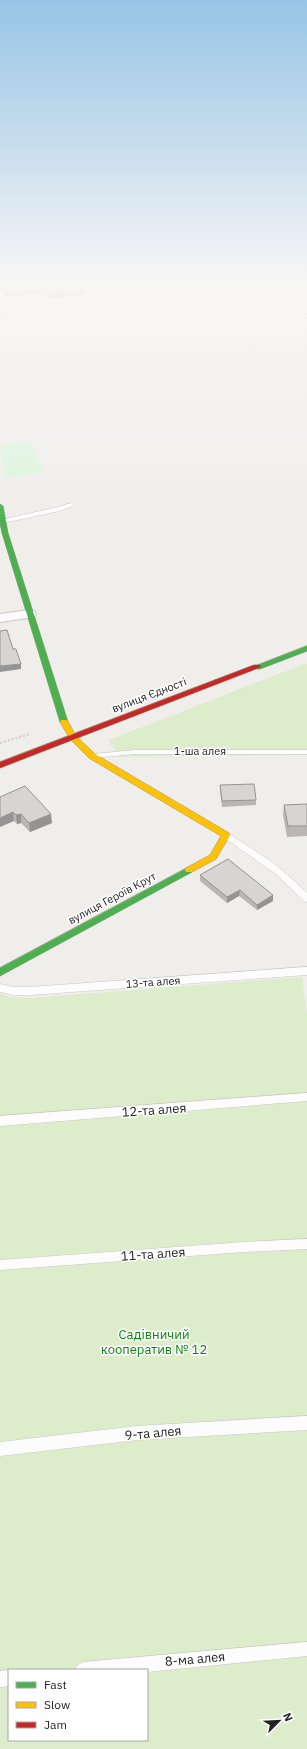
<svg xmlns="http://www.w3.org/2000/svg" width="307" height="1749" font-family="'IBM Plex Sans',sans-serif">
	<rect width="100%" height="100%" fill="#f0eeeb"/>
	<path fill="#ddeccb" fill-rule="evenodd" d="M307,663V755L119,757L109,740Z
		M302,977L307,1013V1749H0V994L11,997L30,998ZM9,1670H147V1740H9Z"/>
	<path fill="#daf5da" d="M31,442L44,472L5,479L0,446Z"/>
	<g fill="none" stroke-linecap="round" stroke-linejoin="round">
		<defs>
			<path id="lane" d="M0,292L17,312L16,316L0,319V317L12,314L13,312L0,296Z
				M291,307L307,315V318L289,309Z
				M71,503L74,505L73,506L60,511L3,523L0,521L1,520L58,507Z
				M135,750H307V754H135L93,758L89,756L93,754Z
				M226,832L272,862L292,879L307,893V902L304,901L276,874L223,837L222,835L223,833Z
				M307,967V975L30,995H13L0,992V984L13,987H30Z
				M307,1093V1101L0,1126V1116Z
				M307,1239V1249L244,1252L0,1270V1260L244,1242Z
				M307,1416V1430L137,1440L0,1456V1442L137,1426Z
				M307,1642V1656L147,1672V1670H75L78,1665L83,1662Z
				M9,1670V1686L0,1687V1671Z"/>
			<path id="street" d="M0,282H23L19,285L0,287Z
				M29,610L34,611L36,614L34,617L0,622V614Z"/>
			<path id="fast" d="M0,504L3,506L8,533L68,722L67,724H64L60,722L2,533L0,523Z
				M307,646V651L260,669H257L253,667Z
				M189,867L193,870L192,872L0,976V968Z"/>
			<path id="slow" d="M61,720H67L76,736L95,754L229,833L230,835L216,859L192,872H186L185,870L186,868L210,855L221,836L89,758L70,739L60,722Z"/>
			<path id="jam" d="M254,665H260L261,667L0,768V762Z"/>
		</defs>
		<use href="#lane" stroke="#c9c8c7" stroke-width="1"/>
		<use href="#street" stroke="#c9c8c7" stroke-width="2"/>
		<use href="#fast" stroke="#999a82" stroke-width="1"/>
		<use href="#slow" stroke="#999a82" stroke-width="1"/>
		<use href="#jam" stroke="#999a82" stroke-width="1"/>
		<path stroke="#dccecd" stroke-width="2.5" stroke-dasharray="2 2" stroke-linecap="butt" d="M0,743L30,734"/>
		<use href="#lane" fill="#fdfcfc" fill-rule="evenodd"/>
		<use href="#street" fill="#fdfcfc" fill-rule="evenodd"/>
		<use href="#fast" fill="#4caf50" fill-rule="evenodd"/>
		<use href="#slow" fill="#ffc107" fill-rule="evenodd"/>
		<use href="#jam" fill="#c62828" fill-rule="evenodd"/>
	</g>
	<path fill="#b9b6b5" d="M19,282L87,294L47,299L41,293L6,297L0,290V284Z
		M220,785L256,800V805L222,807L220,790Z
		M0,797L52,823L30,832L21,823L17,824L14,821Z
		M307,804V836L287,837L283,815L284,805Z
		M200,875L273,895V901L257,910L239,896L227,903L200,881Z"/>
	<path fill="#969493" d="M41,288V293L6,297L5,292Z
		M86,289L87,294L47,299V294Z
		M21,664V669L0,672V666Z
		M13,812L14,821L0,827V818Z
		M21,814V823L17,824L16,815Z
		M51,814L52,823L30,832L29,823Z
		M240,890L239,896L227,903V897Z
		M273,895V901L257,910V905Z"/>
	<path fill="#d7d4d2" stroke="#969493" d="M19,282H79L86,289L47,294L41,288L5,292L0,286V284Z
		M7,630L13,649H16L21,664L0,666V631Z
		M254,784L256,800L222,801L220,785Z
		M25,786L51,814L29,823L21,814L16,815L13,812L0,818V797Z
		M307,804V826H288L284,805Z
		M228,859L273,895L257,905L240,890L227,897L200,875Z"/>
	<linearGradient id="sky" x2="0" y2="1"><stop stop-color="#97c4e6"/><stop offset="0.54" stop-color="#f8f7f6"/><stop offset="1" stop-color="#f8f7f6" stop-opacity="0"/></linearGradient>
	<rect width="307" height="526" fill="url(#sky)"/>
	<g text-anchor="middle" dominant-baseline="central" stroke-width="3" stroke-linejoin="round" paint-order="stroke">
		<g font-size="11" fill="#222" stroke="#fff">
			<text transform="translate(149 695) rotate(-21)">вулиця Єдності</text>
			<text x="200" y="751">1-ша алея</text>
			<text transform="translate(112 898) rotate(-28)">вулиця Героїв Крут</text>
			<text transform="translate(153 982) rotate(-4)">13-та алея</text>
		</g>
		<g font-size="13" fill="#222" stroke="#fff">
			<text transform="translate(154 1110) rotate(-4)">12-та алея</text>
			<text transform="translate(153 1254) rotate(-4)">11-та алея</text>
			<text transform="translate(153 1433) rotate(-5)">9-та алея</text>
			<text transform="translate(195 1659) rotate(-5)">8-ма алея</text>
		</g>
		<g font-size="13" fill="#0c8416" stroke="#fff">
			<text x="154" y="1334">Садівничий<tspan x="154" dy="15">кооператив № 12</tspan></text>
		</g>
	</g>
	<rect x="8" y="1669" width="140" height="72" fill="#ffffff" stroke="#a7a7a7"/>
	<rect x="16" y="1682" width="20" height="6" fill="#4caf50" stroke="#a7a7a7"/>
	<text x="44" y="1689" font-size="12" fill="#222222">Fast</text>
	<rect x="16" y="1702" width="20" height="6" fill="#ffc107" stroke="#a7a7a7"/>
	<text x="44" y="1709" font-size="12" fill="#222222">Slow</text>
	<rect x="16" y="1722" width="20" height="6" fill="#c62828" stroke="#a7a7a7"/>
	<text x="44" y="1729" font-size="12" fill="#222222">Jam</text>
	<g transform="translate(279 1721) rotate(66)" stroke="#ffffff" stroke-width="3" paint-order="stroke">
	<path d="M0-3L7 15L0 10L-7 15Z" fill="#222222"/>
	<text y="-6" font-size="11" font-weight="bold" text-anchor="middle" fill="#222222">N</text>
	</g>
</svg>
